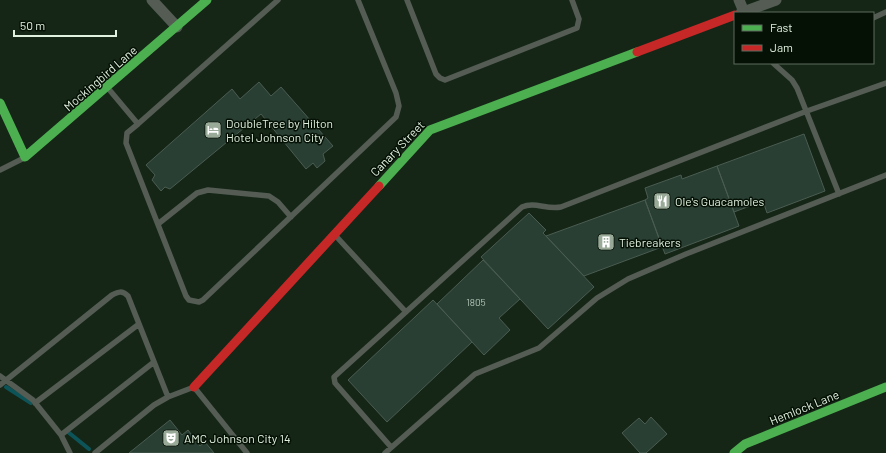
<svg xmlns="http://www.w3.org/2000/svg" width="886" height="453" font-family="Barlow,sans-serif">
	<rect width="100%" height="100%" fill="#152617"/>
	<g fill="none" stroke-linecap="round" stroke-linejoin="round">
		<path stroke="#0d5459" stroke-width="4" d="M6,387L31,403
			M68,432L89,449"/>
	</g>
	<path fill="#293f34" stroke="#4b5c51" d="M259,82L271,96L281,87L333,146L323,154L325,161L317,168L313,163L306,169L261,114L170,189L165,187L161,191L152,180L155,175L146,165L232,89L240,99Z
		M804,134L825,191L767,213L763,201L734,212L717,166Z
		M717,166L739,226L665,254L645,200L648,198L645,188L681,175L682,179Z
		M645,200L662,247L584,276L546,236Z
		M529,213L546,230L543,233L594,287L548,329L481,257Z
		M483,260L520,299L499,318L510,330L484,355L437,304Z
		M433,300L472,342L387,422L348,380Z
		M651,417L667,434L646,453H640L622,433L639,418L645,424Z
		M170,420L182,435L188,430L200,446L205,442L214,453H129Z"/>
	<g fill="none" stroke-linecap="round" stroke-linejoin="round">
		<path stroke="#545c54" stroke-width="5.5" d="M407,0L436,74L440,78L445,80L577,28L579,19L572,0
			M873,18L886,12
			M773,63L792,80L797,88L839,194
			M107,87L138,124L278,0
			M138,124L127,133L126,143L186,296L189,300L199,302L203,300L396,117L399,106L396,93L358,0
			M0,170L24,158
			M158,224L197,193L208,190L269,196L278,202L291,217
			M334,234L406,312
			M0,376L33,400L61,435L70,453
			M0,385L112,295C118,292 122,290 128,296L168,397
			M35,403L139,324
			M61,435L154,362
			M391,447L335,383L334,377L522,207C535,201 546,210 561,207L807,111L886,83
			M95,453L154,405L168,397L194,387L247,453
			M385,453L475,374L539,348L597,298L628,279L686,254L886,175"/>
		<path stroke="#545c54" stroke-width="11" d="M152,0L177,27
			M739,0L744,12
			M741,13L776,0"/>
		<path stroke="#4caf50" stroke-width="9" d="M0,103L25,157L207,0
			M379,186L430,130L637,52
			M734,453L745,444L886,387"/>
		<path stroke="#c62828" stroke-width="9" d="M637,52L735,15
			M194,387L379,186"/>
	</g>
	<defs>
		<symbol id="hotel-square" viewBox="-11 -11 22 22"><rect x="-9" y="-9" width="18" height="18" rx="4" fill="#9a9" stroke="#061106"/><path d="M-6-4.5h1.5V1H6V5H4.5V3h-9V5H-6ZM-4 0a1.8 1.8 0 1 1 3.6 0ZM.5 0V-2.5h3Q6-2.5 6 0Z" fill="#fff"/></symbol>
		<symbol id="restaurant-square" viewBox="-11 -11 22 22"><rect x="-9" y="-9" width="18" height="18" rx="4" fill="#9a9" stroke="#061106"/><path d="M-5-6h1v4h1v-4h1v4h1v-4h1v5L-1.5 .5V6h-2V.5L-5-1ZM5-6V6H3V1.5H1.5Q1.5-4 5-6Z" fill="#fff"/></symbol>
		<symbol id="building-square" viewBox="-11 -11 22 22"><rect x="-9" y="-9" width="18" height="18" rx="4" fill="#9a9" stroke="#061106"/><path d="M-4-6H4V6H1V3H-1V6H-4ZM-2.5-4.3h1.7v1.8h-1.7ZM.8-4.3h1.7v1.8H.8ZM-2.5-1h1.7V.8h-1.7ZM.8-1h1.7V.8H.8Z" fill="#fff"/></symbol>
		<symbol id="theatre-square" viewBox="-11 -11 22 22"><rect x="-9" y="-9" width="18" height="18" rx="4" fill="#9a9" stroke="#061106"/><path d="M-5-5.5Q0-4 5-5.5V0Q5 5 0 6Q-5 5-5 0ZM-3.3-2.5H-1v1.5H-3.3ZM1-2.5H3.3v1.5H1ZM-2.8 1Q0 5.5 2.8 1Z" fill="#fff"/></symbol>
	</defs>
	<g fill-rule="evenodd">
		<use href="#hotel-square" x="203" y="120" width="20" height="20"/>
		<use href="#restaurant-square" x="652" y="191" width="20" height="20"/>
		<use href="#building-square" x="596" y="232" width="20" height="20"/>
		<use href="#theatre-square" x="161" y="428" width="20" height="20"/>
	</g>
	<g text-anchor="middle" dominant-baseline="central" stroke-width="3" stroke-linejoin="round" paint-order="stroke">
		<g font-size="10" fill="#b2c4b4">
			<text x="476" y="302">1805</text>
		</g>
		<g font-size="12" fill="#e0f1df" stroke="#061106">
			<text transform="translate(100 78) rotate(-41)">Mockingbird Lane</text>
			<text transform="translate(397 148) rotate(-46)">Canary Street</text>
			<text transform="translate(804 407) rotate(-22)">Hemlock Lane</text>
		</g>
		<g font-size="12" fill="#e0f1df" stroke="#061106" text-anchor="start">
			<text x="226" y="123">DoubleTree by Hilton<tspan x="226" dy="14">Hotel Johnson City</tspan></text>
			<text x="675" y="201">Ole's Guacamoles</text>
			<text x="619" y="242">Tiebreakers</text>
			<text x="184" y="438">AMC Johnson City 14</text>
		</g>
	</g>
	<rect x="734" y="12" width="140" height="52" fill="#061106" stroke="#5d6b5d"/>
	<rect x="742" y="25" width="20" height="6" fill="#4caf50" stroke="#5d6b5d"/>
	<text x="770" y="32" font-size="12" fill="#e0f1df">Fast</text>
	<rect x="742" y="45" width="20" height="6" fill="#c62828" stroke="#5d6b5d"/>
	<text x="770" y="52" font-size="12" fill="#e0f1df">Jam</text>
	<path d="M14 30v6h102v-6" fill="none" stroke="#e0f1df" stroke-width="2"/>
	<text x="20" y="30" font-size="12" fill="#e0f1df" stroke="#061106" stroke-width="3" paint-order="stroke">50 m</text>
</svg>
